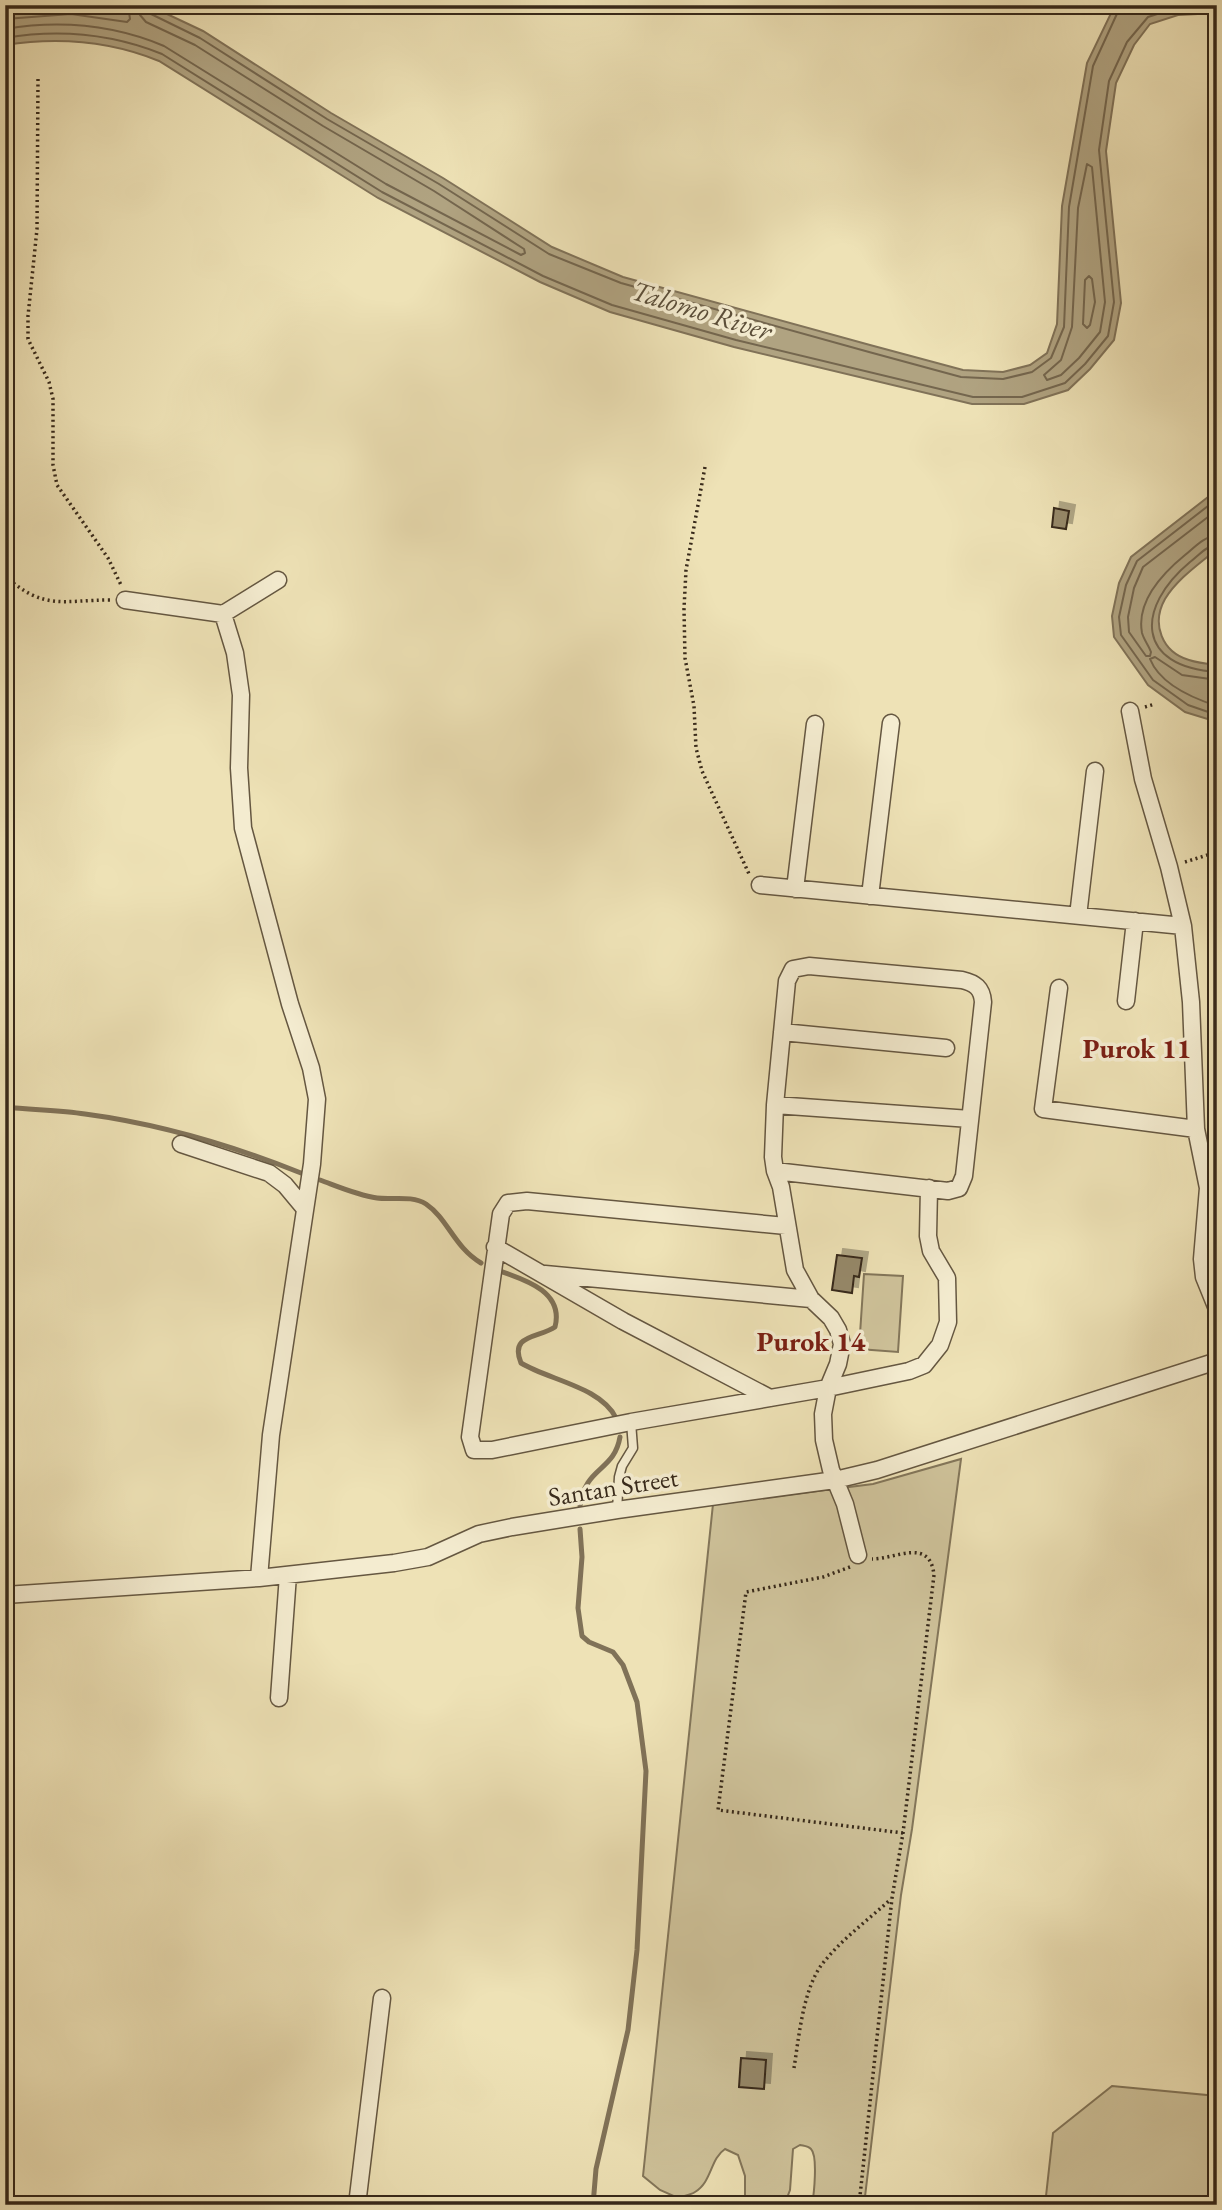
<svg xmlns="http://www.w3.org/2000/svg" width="1222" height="2210" font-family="'EB Garamond',serif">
	<defs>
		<filter id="shadow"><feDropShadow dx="6" dy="-6" stdDeviation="0" flood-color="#0004"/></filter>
	</defs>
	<rect width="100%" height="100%" fill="#eee2b6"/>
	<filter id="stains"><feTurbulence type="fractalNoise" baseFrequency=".00286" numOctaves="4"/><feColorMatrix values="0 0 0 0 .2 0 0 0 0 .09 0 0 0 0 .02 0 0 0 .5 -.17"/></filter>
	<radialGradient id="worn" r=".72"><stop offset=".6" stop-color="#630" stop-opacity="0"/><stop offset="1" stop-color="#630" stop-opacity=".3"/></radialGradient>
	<path fill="#cfc39b" stroke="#83765a" stroke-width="2" d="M864,1274L903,1276L898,1352L859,1349Z
		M961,1459L912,1829L901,1895L864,2205H812C814,2194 818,2156 811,2149C808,2146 804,2146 800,2145L793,2149L790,2190L785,2203L749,2205L745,2196V2176L738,2155L725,2149C710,2159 712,2182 695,2192C691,2195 683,2196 678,2198L660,2190L643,2176L713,1504L873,1484Z
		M1112,2086L1217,2096V2205H1045L1053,2133Z"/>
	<path fill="#b0a381" stroke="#807258" stroke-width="2" d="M5,5H148L203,31L331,113L443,178L552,247L623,277L870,345L963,370L1003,372L1030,365L1047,353L1057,324L1062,206L1087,63L1114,7L1116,5H1217V13L1178,15L1150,24L1134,45L1116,83L1106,151L1121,303L1114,340L1090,369L1068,390L1024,404H972L734,347L610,312L540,282L378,198L159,61C110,41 57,37 5,45Z
		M1217,490V549C1199,564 1177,579 1165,599C1151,624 1162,652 1189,660C1198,663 1208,664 1217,665V722L1185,712L1148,685L1114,637L1112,616L1119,583L1131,557Z"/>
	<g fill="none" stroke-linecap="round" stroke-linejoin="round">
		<path stroke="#74664e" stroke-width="2" d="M147,5L151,14L200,38L327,119L439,184L549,254L621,283L869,352L961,377L1003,379L1032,372L1051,358L1064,327L1069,207L1093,66L1121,5
			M5,19L71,14L127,22L130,19L128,5
			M5,29C59,20 114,25 164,46L386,184L521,255L525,253L524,249L434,191L323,126L195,45L146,22L140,15L138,5
			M5,38C58,29 112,34 162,54L382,192L543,276L612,305L736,340L973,397H1022L1065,383L1085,364L1108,336L1114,302L1099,150L1109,81L1127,42L1148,17L1176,8L1217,7
			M1087,164L1092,167L1105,302L1100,332L1079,358L1061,375L1047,380L1044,375L1061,360L1072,327L1078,208Z
			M1089,276L1092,279L1095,302L1090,325L1087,328L1083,324L1085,280Z
			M1217,499L1137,561L1126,585L1119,617L1121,635L1153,680L1188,705L1217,715
			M1217,510L1143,567L1134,588L1128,617L1129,632L1146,656H1150L1151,652C1149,646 1144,640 1142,633C1136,601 1163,573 1185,555C1195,547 1204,536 1217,536
			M1217,544C1206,546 1198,556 1190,562C1135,608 1136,667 1217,672
			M1217,680L1182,675L1155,657L1150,659C1160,684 1192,698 1217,706"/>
		<path stroke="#807258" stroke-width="5" d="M5,1107C32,1110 59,1110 85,1114C160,1124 231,1145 301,1173
			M320,1180C339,1187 357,1195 377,1198C392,1200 412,1195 426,1204C448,1219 454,1247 481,1263
			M500,1271C526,1280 564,1292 555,1327C539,1338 509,1334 521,1363C549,1380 601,1387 616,1418
			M580,1506C585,1466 614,1472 620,1437
			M580,1529L582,1557L578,1608L582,1636L589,1642L613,1652L623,1665L637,1702L646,1771L637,1950L628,2030L596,2169L593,2205"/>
	</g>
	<path fill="#96896b" stroke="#37291a" stroke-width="2" filter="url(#shadow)" d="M1054,508L1069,511L1066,529L1052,527Z
		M837,1255L862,1258L859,1277L854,1276L852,1293L832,1290Z
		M741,2058L766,2060L764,2089L739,2087Z"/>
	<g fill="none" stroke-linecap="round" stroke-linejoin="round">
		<defs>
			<path id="service" d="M617,1510L619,1477L622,1466L633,1448L631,1422"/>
			<path id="minor" d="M125,600L223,614L278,580
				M223,614L235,653L241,695L239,768L243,828L290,1004L311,1068L317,1099L312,1164L271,1435L259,1578
				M1130,711L1143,779L1169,867L1183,926L1191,1002L1196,1129L1208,1188L1202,1259L1204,1277L1217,1309
				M760,885L1183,926
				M795,889L815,724
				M870,896L891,723
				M1078,916L1095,771
				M1059,988L1043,1109L1196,1129
				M1126,1001L1135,921
				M782,1032L946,1048
				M775,1105L970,1119
				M181,1144L269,1173L285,1185L305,1209
				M775,1171L948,1191L959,1188L964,1176L983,1002C982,988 975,983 962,980L809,966L793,969L787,981L775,1105L773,1157L775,1171L781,1187L795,1270L811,1299L831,1318L838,1330L842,1344L838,1364L828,1388L823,1414L824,1440L831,1470L845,1504L858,1555
				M786,1226L527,1201L508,1203L501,1214L470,1437L474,1450H492L631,1422L828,1388L909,1371L924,1365L940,1345L948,1322L947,1278L931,1251L928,1236L929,1188
				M495,1247L623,1321L770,1398
				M545,1274L811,1299
				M5,1595L259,1578L394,1563L428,1557L479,1534L512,1527L617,1510L835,1480L877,1470L1217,1361
				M279,1698L288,1575
				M357,2205L382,1998"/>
		</defs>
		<use href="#service" stroke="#655741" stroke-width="11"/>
		<use href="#minor" stroke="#655741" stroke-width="19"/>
		<path stroke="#37291a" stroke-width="3.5" stroke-dasharray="2 3.5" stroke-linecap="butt" d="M38,79L37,229L28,316V339L49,382L53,399V465L57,485L108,558L122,587
			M705,467L686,570L684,609L685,658L694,706L696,748L702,771L749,874
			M5,576C44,611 63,600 110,600
			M1145,707L1155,704
			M1185,862L1217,852
			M850,1567L823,1577L746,1592L718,1810L903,1833
			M794,2068C799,2037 803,1988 823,1963C842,1939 868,1920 891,1899
			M859,2205L892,1898L903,1833L934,1575C930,1537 896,1559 872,1559"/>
		<use href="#service" stroke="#f4ecd0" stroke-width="8"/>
		<use href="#minor" stroke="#f4ecd0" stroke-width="16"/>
	</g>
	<g text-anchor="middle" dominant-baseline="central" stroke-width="7" stroke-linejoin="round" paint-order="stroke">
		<g font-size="26" fill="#37291a" stroke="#f4ecd0">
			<text transform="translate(613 1487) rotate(-9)">Santan Street</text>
		</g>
		<g font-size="28" font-style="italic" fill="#5b4e39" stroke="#f4ecd0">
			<text transform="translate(702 310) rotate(17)">Talomo River</text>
		</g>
		<g font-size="28" font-weight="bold" fill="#7a1f14" stroke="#f4ecd0">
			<text x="1137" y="1048">Purok 11</text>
			<text x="811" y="1341">Purok 14</text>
		</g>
	</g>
	<rect width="1222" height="2210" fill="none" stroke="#eee2b6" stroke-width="28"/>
	<rect x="7" y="7" width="1208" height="2196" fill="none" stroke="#37291a" stroke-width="3.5"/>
	<rect x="14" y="14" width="1194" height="2182" fill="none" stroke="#37291a" stroke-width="2"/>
	<rect width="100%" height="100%" filter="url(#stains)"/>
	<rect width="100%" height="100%" fill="url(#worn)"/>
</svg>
